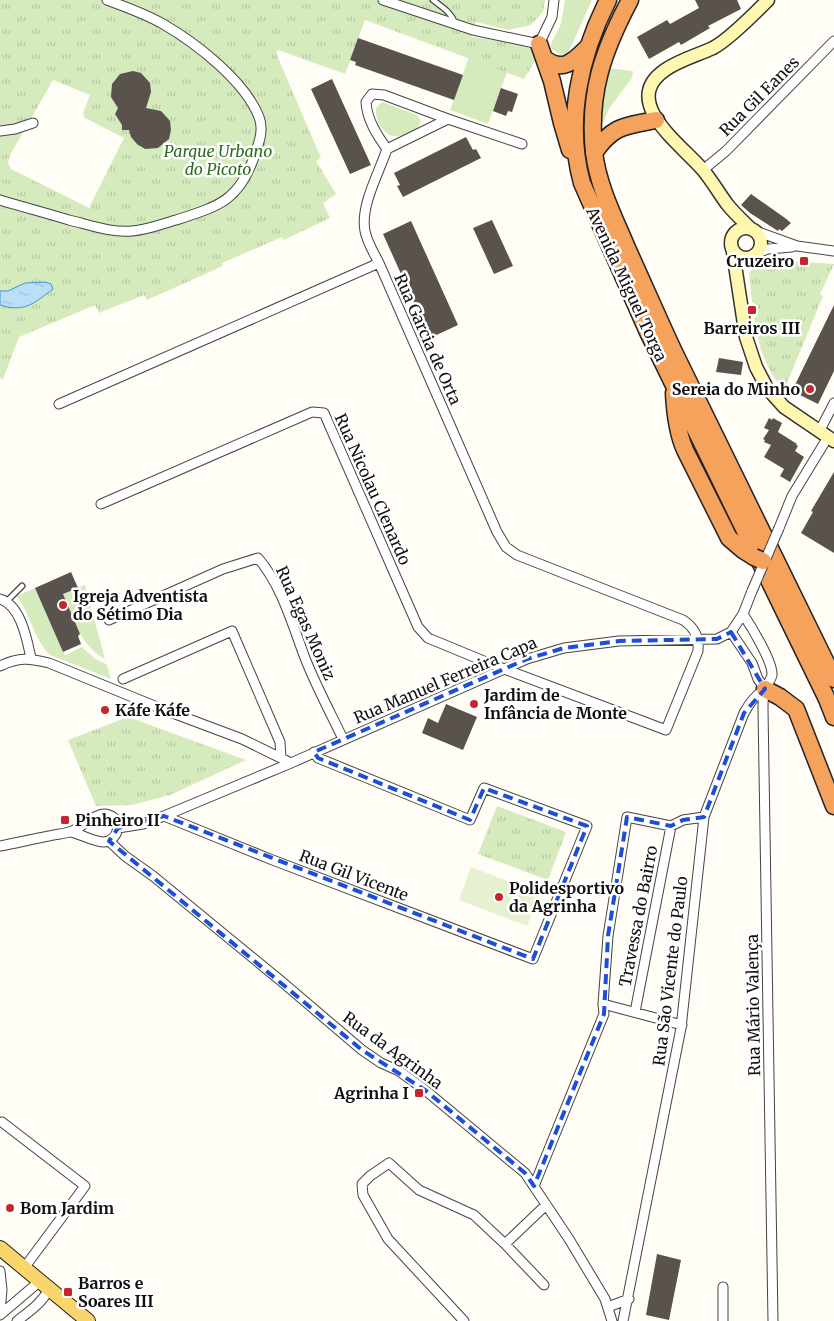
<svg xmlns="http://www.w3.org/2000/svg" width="834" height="1321" font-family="Merriweather,serif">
	<defs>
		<pattern id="park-tufts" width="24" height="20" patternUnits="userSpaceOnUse" patternTransform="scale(1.25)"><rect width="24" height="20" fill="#d5ebbd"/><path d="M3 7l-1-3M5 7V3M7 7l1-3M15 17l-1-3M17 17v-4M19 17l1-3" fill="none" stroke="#b6c8a1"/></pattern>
		<pattern id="water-ripples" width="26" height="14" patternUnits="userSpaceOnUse" patternTransform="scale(1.25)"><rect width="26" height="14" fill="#b9e0f7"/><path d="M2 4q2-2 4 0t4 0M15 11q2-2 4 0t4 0" fill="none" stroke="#9ebfd3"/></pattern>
	</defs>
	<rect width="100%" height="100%" fill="#fffdf5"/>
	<path fill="#d5ebbd" d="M565,0H592L571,47L567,53L563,55L559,54L551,48V44L561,24Z
		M469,57L507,72L488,124L450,110Z
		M607,68L633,71L632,78L610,107L602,125L600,105Z
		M382,102L417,115L421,121C419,134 400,139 389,135C380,128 375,119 376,108Z
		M85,585L105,659C80,645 74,620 63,594Z
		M35,588L63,652L65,655L82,647L94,658L107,665L111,679L50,655C35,641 30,614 17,596Z"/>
	<path fill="url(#park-tufts)" fill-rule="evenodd" d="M0,0H545V1L543,12L531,25L508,30L476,22L472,37C490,40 522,41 536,53V59L524,79L365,20L345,74L278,50L276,53L321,158L316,161L336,194L323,203L330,218L284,240L282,237L222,263L223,266L147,300L144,295L99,313L95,305L19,337L3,379L0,378ZM53,80L90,95L83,113L85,118L124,138L89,208L11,169L8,163L10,155Z
		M773,260L834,264L820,294L823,296L785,388L774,378L768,367L761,350L754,319L758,314L757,305L752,302L749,273L755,266Z
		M128,717L246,760L170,795L132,805L96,806L68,740Z
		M497,806L566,832L548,880L478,854Z"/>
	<path fill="#e6f2cf" d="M471,867L539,893L527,926L459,900Z"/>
	<path fill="url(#water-ripples)" stroke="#3f96cf" d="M45,282L51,284L53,289C34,303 25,313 0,305V291H8L25,283Z"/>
	<path fill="#5a524d" d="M695,0H737L741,9L708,26L710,28L681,45L679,42L649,59L637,37L667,20L670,24L699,8Z
		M358,38L463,75L454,100L355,65L356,62L350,60Z
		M133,71L141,73L150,83L151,92L146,108L161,111L170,121L171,130L169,139L158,148L145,149L137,144L131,137L129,130H122V125L115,114L118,108L111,97L112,84L120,74Z
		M332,79L371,165L350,174L311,89Z
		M501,88L518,94L512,112L508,111L506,116L493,111Z
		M466,137L473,150L476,149L481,158L403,197L397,186L400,185L394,173Z
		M751,194L785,218L791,223L782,231L779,229L778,231L750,213L741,205Z
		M492,220L513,266L494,274L473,228Z
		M411,221L458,325L430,338L383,234Z
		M834,305V371L818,404L792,391Z
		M719,358L743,362L741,375L716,372Z
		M769,418L772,420L773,418L782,423L778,432L797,444L796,445L798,446L795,451L804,457L790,482L780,476L784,469L764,457L771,445L764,442L765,440L763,439L769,430L764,428Z
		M834,472V553L801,533L813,512L811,511Z
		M71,572L78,588L63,594L80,634L78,636L81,644L63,652L35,588Z
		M446,704L477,717L463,750L422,733L428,718L438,723Z
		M657,1254L681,1260L669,1320L646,1315Z"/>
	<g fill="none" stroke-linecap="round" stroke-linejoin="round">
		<defs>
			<path id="lane" d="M433,0C442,7 451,12 455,23
				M6,602L22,586"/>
			<path id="street" d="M383,0L473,30L539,44L552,17L554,0
				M448,119L522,144
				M0,131L15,129L33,123
				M703,170L726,151L834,41
				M0,200C23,207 46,213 69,220C90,225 111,233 132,231C147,230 162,224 176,220C220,206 240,200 255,154C259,143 264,129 259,117C245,81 196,43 163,24C146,14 126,7 107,0
				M753,230L797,246L834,251
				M757,253L768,249L792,247
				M379,263C374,253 367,242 365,231C360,206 379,173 387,149L448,119L384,95L372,94L366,102C367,120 377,135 387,149
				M59,404L379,263L497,532L506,547L517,555L683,620C695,628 699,637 698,651L666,730L491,664L428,638L418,627L324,413L312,412L101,504
				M819,432L834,403
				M779,528L792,496L828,437
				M0,599C21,605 27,640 31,658
				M743,614C751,626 773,662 772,675C771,680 767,684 765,689C763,695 763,703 763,709L773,1321
				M109,620L223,569L258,558C282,586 292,624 305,658C316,686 330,712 343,739
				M731,632L752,663L758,679L765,689
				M0,666C19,657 29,658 49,663L162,709L242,739L291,763
				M123,679L232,631L280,742L281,758
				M164,816L270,859L533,959L587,826L484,788L470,820L318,758L314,752
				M118,828L143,824L164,816L291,763L527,659L564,648L619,641L717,639L731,632L743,614L752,591
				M109,841L125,856L153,876L281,981L362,1050L381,1063L399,1071L425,1090L525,1173L569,1239L605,1299L612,1321
				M0,846C16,843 33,839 49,836C57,834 65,834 72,831C84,826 98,810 109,815C124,820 118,841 104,842C94,842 81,834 71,832
				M635,1012L671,826
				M682,1025L603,1004L608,936L627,817L671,826L683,820L704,817
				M2,1122L85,1186L24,1268
				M534,1186L604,1014L603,1004
				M505,1244L544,1285
				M0,1271L2,1290L0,1311
				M723,1287V1321
				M608,1307L629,1299
				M0,1315L40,1281
				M17,1321C30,1311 42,1303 49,1289
				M464,1321L388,1239L363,1195L362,1184L370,1176L389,1163L419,1190L474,1215L505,1244L546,1205
				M623,1321L681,1028L704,817L744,713C750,702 755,696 765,689"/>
			<path id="secondary" d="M731 243a15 15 0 1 1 30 0a15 15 0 1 1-30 0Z
				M751,229C743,221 734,213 727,204C719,193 712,181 703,170C682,145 619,102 665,70C679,60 698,55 713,48C730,39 754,14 768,0
				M733,252L746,337L756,367L767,388L784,407L834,441"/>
			<path id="primary" d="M0,1248L88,1321"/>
			<path id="highway" d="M608,0C580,55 565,122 582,183L647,330L827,699L834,717
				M630,0C603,51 588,93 594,152C598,186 614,217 627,248C643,283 658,318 674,352C727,461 780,570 834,679
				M539,44L552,81L562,123L570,150
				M544,58C562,73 573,62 587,48
				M594,153C613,125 625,126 656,120
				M674,393C675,413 677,432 685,450L729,538L743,550L754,557
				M765,689L780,697L796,709L834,806"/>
		</defs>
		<use href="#lane" stroke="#444" stroke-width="7"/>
		<use href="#street" stroke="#444" stroke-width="11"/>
		<use href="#secondary" stroke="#333" stroke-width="15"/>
		<use href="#primary" stroke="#222" stroke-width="16"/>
		<use href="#highway" stroke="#222" stroke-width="19"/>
		<use href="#lane" stroke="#fff" stroke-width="4.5"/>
		<use href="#street" stroke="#fff" stroke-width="9"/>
		<use href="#secondary" stroke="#fff6b0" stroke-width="12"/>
		<use href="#primary" stroke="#f9d66b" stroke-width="14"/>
		<use href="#highway" stroke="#f5a25d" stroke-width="16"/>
		<defs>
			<path id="street-bridge" d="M752,591L779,528"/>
			<path id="highway-bridge" d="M754,557L763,561"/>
		</defs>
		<use href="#street-bridge" stroke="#444" stroke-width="11" stroke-linecap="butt"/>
		<use href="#highway-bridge" stroke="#222" stroke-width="19" stroke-linecap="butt"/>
		<use href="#street-bridge" stroke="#fff" stroke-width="9"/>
		<use href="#highway-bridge" stroke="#f5a25d" stroke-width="16"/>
	</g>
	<path fill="none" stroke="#1d4ed8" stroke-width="4" stroke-dasharray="10 6" stroke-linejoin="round" d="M731,632L765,689L744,713L704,817L683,820L671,826L627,817L608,936L604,1014L534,1186L525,1173L425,1090L362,1050L109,841L118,828L164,816L533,959L587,826L484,788L470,820L318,758L314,752L527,659L564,648L619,641L717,639Z"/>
	<g fill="#c4262e" stroke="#fff" stroke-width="2">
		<rect x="799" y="256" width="10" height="10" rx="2.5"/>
		<rect x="747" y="305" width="10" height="10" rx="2.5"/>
		<circle cx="810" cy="389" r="5"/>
		<circle cx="63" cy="605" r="5"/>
		<circle cx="474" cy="704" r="5"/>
		<circle cx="105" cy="710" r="5"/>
		<rect x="60" y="815" width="10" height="10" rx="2.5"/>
		<circle cx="499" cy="897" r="5"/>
		<rect x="414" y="1088" width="10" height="10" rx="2.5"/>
		<circle cx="10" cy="1208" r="5"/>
		<rect x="63" y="1287" width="10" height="10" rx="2.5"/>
	</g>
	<g text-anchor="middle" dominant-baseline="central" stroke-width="5" stroke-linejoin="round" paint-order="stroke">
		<g font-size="16" fill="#111" stroke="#fff">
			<text transform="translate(759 96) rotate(-45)">Rua Gil Eanes</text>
			<text transform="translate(627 284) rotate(65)">Avenida Miguel Torga</text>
			<text transform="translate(428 339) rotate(66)">Rua Garcia de Orta</text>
			<text transform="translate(373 489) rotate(66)">Rua Nicolau Clenardo</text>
			<text transform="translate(306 623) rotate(66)">Rua Egas Moniz</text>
			<text transform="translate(445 680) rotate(-23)">Rua Manuel Ferreira Capa</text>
			<text transform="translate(354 875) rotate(21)">Rua Gil Vicente</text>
			<text transform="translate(638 916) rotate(-79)">Travessa do Bairro</text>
			<text transform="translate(670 971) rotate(-83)">Rua São Vicente do Paulo</text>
			<text transform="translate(753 1005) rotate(-91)">Rua Mário Valença</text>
			<text transform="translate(393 1050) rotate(36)">Rua da Agrinha</text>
		</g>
		<g font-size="16" font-style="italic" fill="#2f6b1f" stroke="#fff">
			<text x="218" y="151">Parque Urbano<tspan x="218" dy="18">do Picoto</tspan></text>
		</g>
		<g font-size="16" font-weight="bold" fill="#111" stroke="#fff" text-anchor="start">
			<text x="794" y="261" text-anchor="end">Cruzeiro</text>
			<text x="752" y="328" text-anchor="middle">Barreiros III</text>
			<text x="800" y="389" text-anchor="end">Sereia do Minho</text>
			<text x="73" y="596">Igreja Adventista<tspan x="73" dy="18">do Sétimo Dia</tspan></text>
			<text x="484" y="695">Jardim de<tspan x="484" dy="18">Infância de Monte</tspan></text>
			<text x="115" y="710">Káfe Káfe</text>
			<text x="75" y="820">Pinheiro II</text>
			<text x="509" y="888">Polidesportivo<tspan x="509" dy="18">da Agrinha</tspan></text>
			<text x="409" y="1093" text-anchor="end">Agrinha I</text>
			<text x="20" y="1208">Bom Jardim</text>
			<text x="78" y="1283">Barros e<tspan x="78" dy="18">Soares III</tspan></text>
		</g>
	</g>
</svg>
